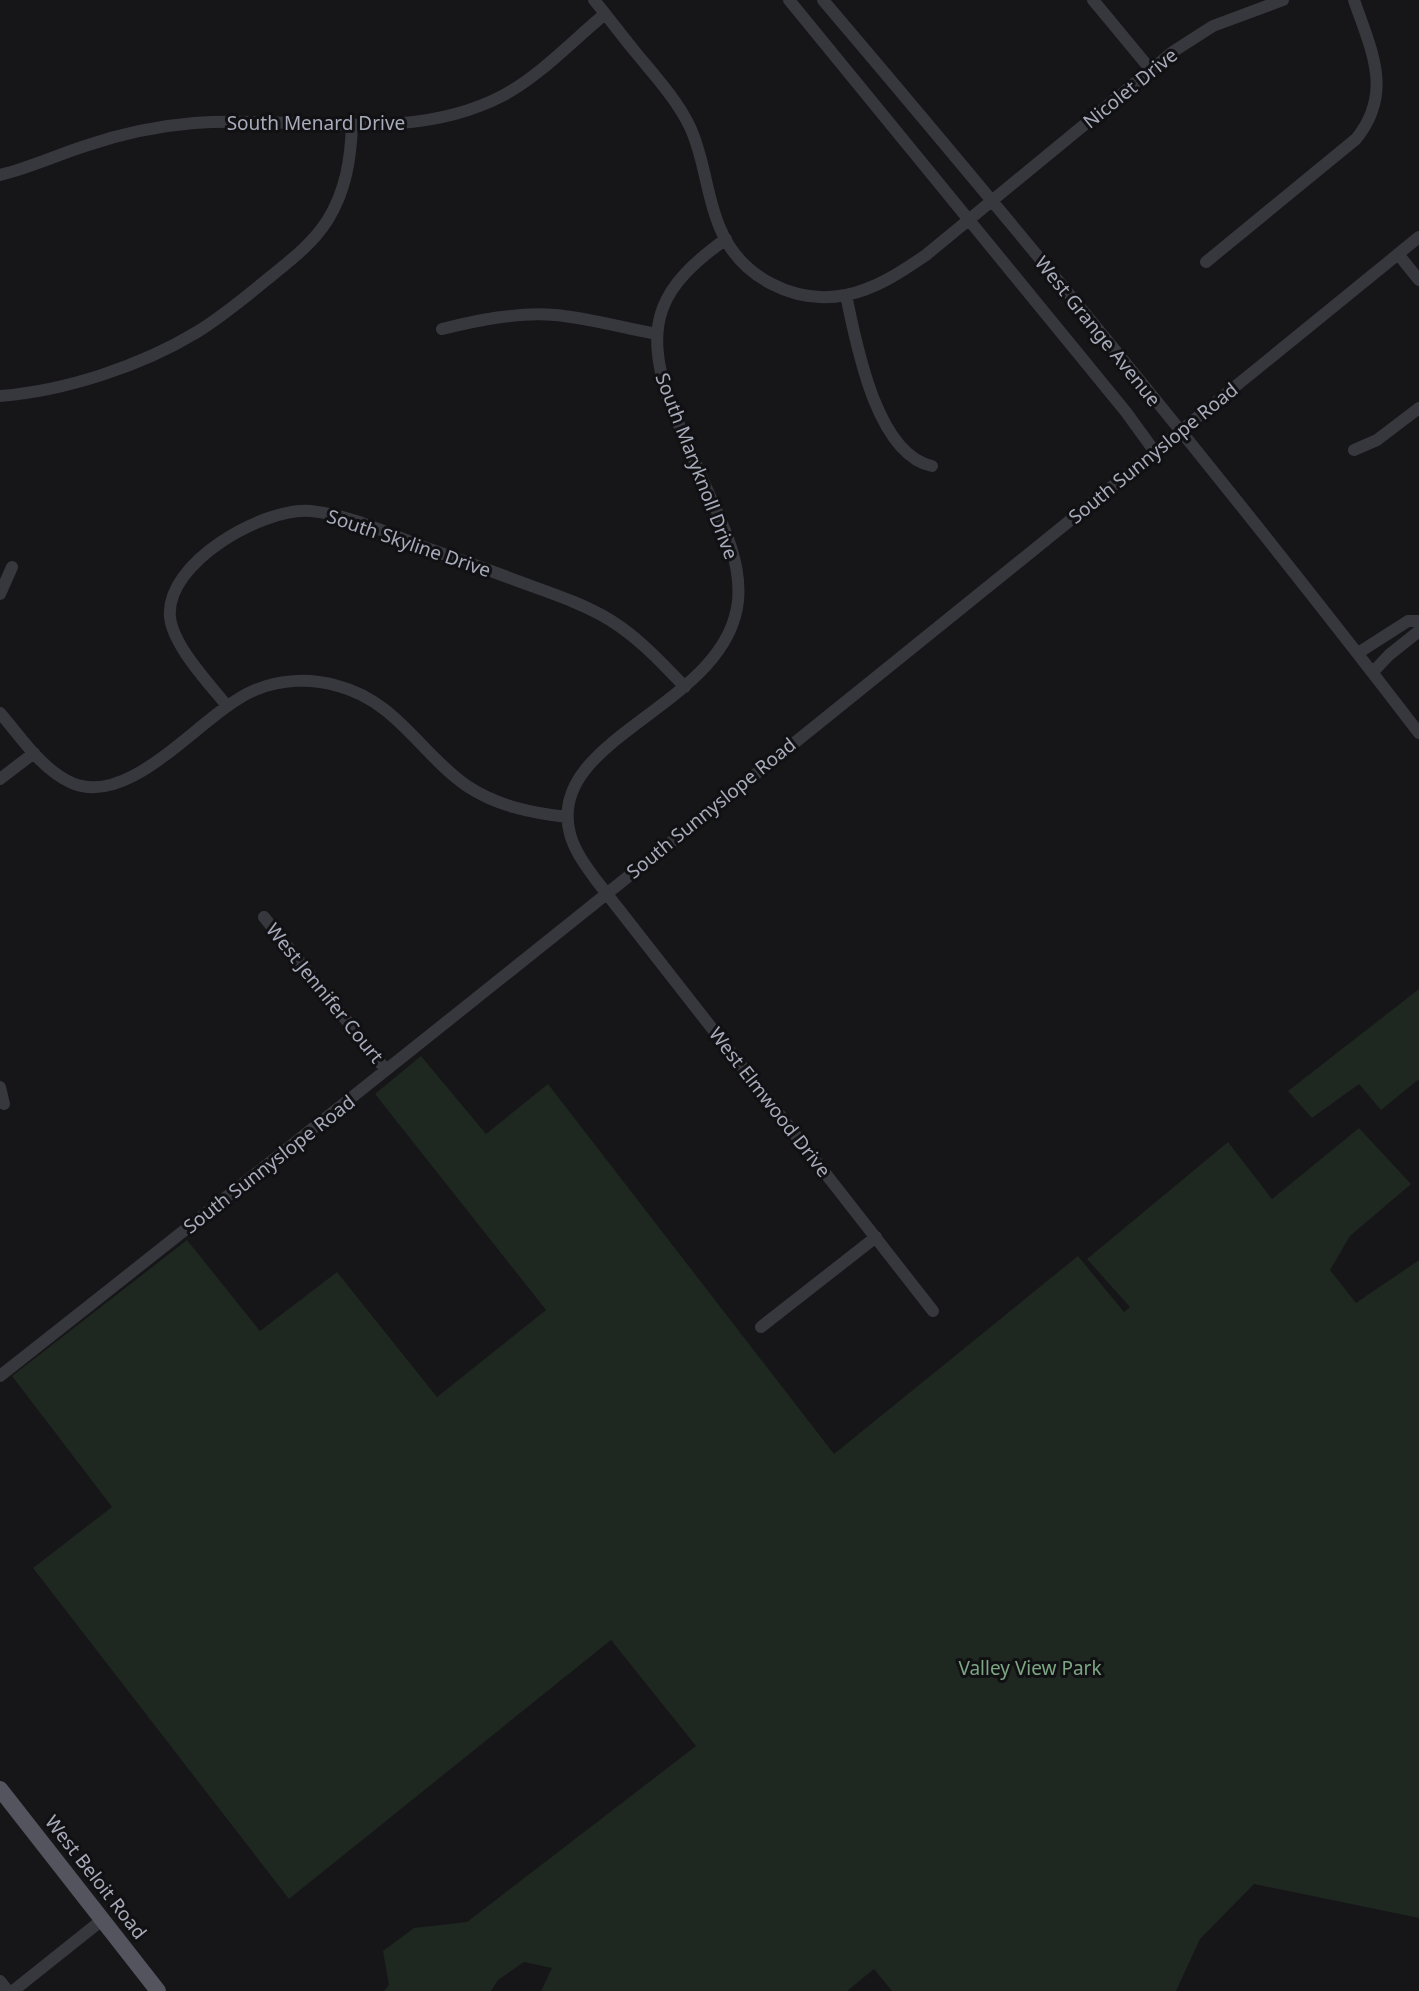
<svg xmlns="http://www.w3.org/2000/svg" width="1419" height="1991" font-family="'Noto Sans',sans-serif">
	<rect width="100%" height="100%" fill="#161619"/>
	<path fill="#1e2720" d="M1419,989V1079L1381,1110L1359,1084L1312,1118L1288,1091Z
		M421,1056L486,1134L548,1084L834,1454L1078,1256L1124,1312L1130,1307L1087,1259L1228,1142L1272,1199L1359,1128L1411,1184L1350,1236L1330,1270L1356,1303L1419,1260V1918L1254,1884L1200,1939L1176,1991H892L874,1969L847,1991H541L552,1968L524,1962L498,1980L491,1991H384L389,1985L383,1951L414,1928L467,1922L696,1746L611,1640L289,1899L33,1568L112,1507L12,1376L187,1240L260,1331L337,1272L437,1397L546,1310L375,1094Z"/>
	<g fill="none" stroke-linecap="round" stroke-linejoin="round">
		<path stroke="#37373e" stroke-width="12" d="M594,0C609,18 622,36 637,54C656,77 677,100 690,127C705,159 706,196 720,228C740,277 794,305 846,295C876,289 901,272 926,255L1174,51L1213,26L1283,0
			M789,0L1126,412L1155,452
			M823,0C1027,240 1227,483 1419,733
			M1093,0L1151,70
			M0,175C29,168 57,155 85,146C120,134 157,126 194,123C295,115 408,145 502,96C540,76 572,41 605,14
			M726,239C659,287 643,322 669,402C681,429 693,457 705,485C721,521 742,560 738,601C727,707 544,737 570,834C575,852 586,866 596,880L933,1311
			M1398,254L1419,280
			M1206,262L1356,139C1394,92 1371,50 1354,0
			M846,295C856,343 876,454 932,466
			M442,329C478,320 517,312 555,315C589,318 623,328 657,334
			M0,396C65,391 141,366 197,332C223,316 247,296 270,277C291,260 313,243 327,221C346,191 351,158 352,123
			M1354,450L1377,440L1419,408
			M0,594L12,567
			M1358,653L1408,621H1419
			M1373,672L1389,655L1419,631
			M227,706C209,683 173,646 170,617C165,563 263,507 311,511C352,515 393,536 432,550C467,562 502,575 537,588C562,597 587,606 610,620C639,638 661,662 685,687
			M0,713C21,737 42,770 72,783C132,809 202,712 255,690C281,679 311,678 338,686C396,701 421,754 467,786C497,806 532,813 567,817
			M0,779L34,753
			M264,917L386,1070
			M0,1087L4,1104
			M761,1327L876,1237
			M0,1376C476,1001 949,620 1419,237
			M0,1981L8,1991
			M13,1991L102,1920"/>
		<path stroke="#53545d" stroke-width="16" d="M0,1789L158,1991"/>
	</g>
	<g text-anchor="middle" dominant-baseline="central" stroke-width="6" stroke-linejoin="round" paint-order="stroke">
		<g font-size="19" fill="#a7abba" stroke="#111114">
			<text transform="translate(1130 88) rotate(-39)">Nicolet Drive</text>
			<text x="316" y="123">South Menard Drive</text>
			<text transform="translate(1098 331) rotate(51)">West Grange Avenue</text>
			<text transform="translate(1153 453) rotate(-39)">South Sunnyslope Road</text>
			<text transform="translate(697 466) rotate(69)">South Maryknoll Drive</text>
			<text transform="translate(409 543) rotate(19)">South Skyline Drive</text>
			<text transform="translate(711 808) rotate(-39)">South Sunnyslope Road</text>
			<text transform="translate(325 993) rotate(51)">West Jennifer Court</text>
			<text transform="translate(770 1102) rotate(52)">West Elmwood Drive</text>
			<text transform="translate(269 1164) rotate(-38)">South Sunnyslope Road</text>
			<text transform="translate(96 1877) rotate(52)">West Beloit Road</text>
		</g>
		<g font-size="19" fill="#7da683" stroke="#111114">
			<text x="1030" y="1668">Valley View Park</text>
		</g>
	</g>
</svg>
